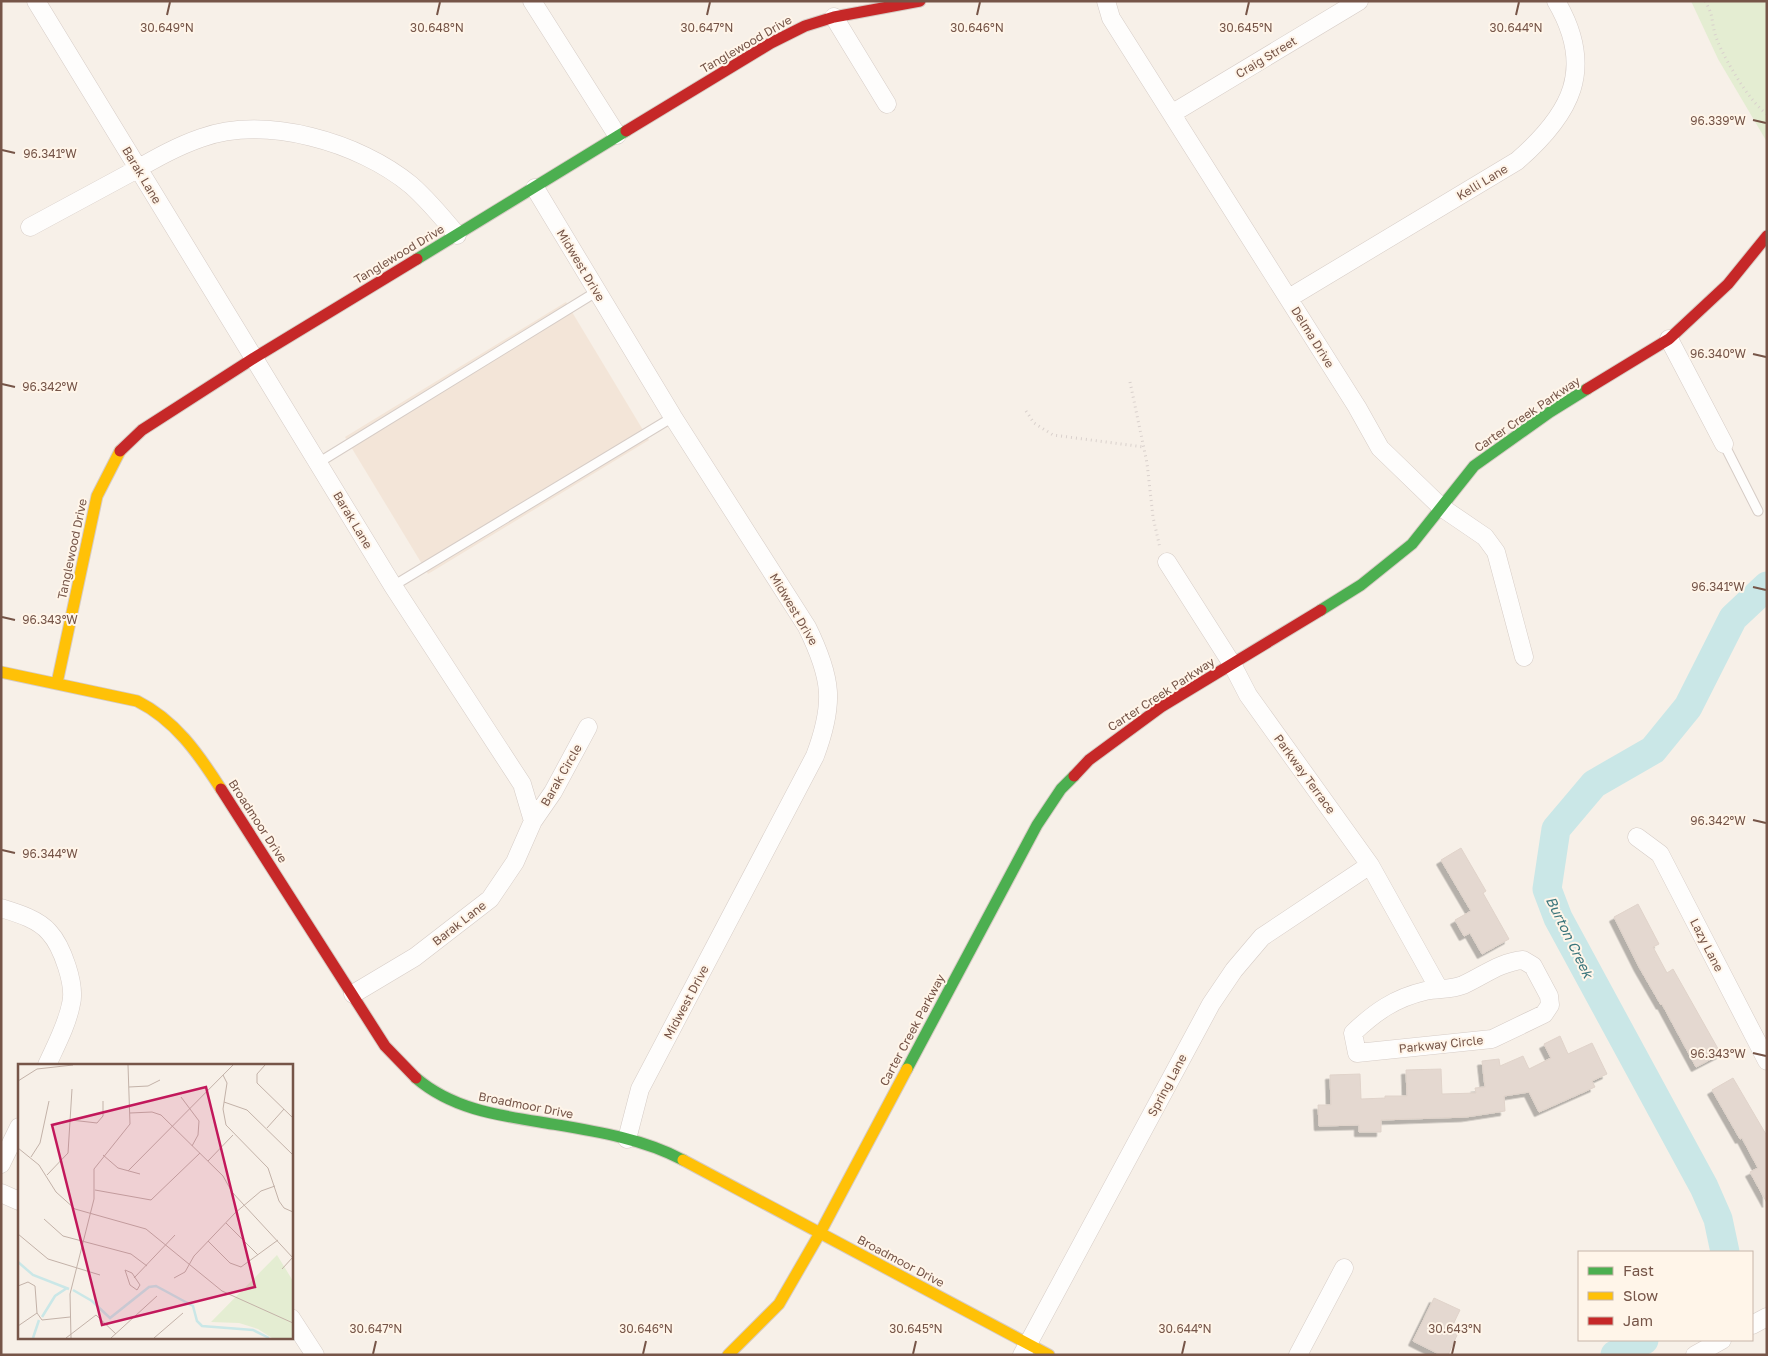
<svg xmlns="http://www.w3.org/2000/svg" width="1768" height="1356" font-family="'Golos Text',sans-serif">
	<defs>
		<filter id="shadow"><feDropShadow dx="-4.5" dy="4.5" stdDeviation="0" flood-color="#0004"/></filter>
	</defs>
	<rect width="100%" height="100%" fill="#f7f0e8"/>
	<path fill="#f3e5d8" d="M566,302L649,440L428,574L345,437Z"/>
	<path fill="#e4edd2" d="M1691,1H1767V142L1718,59Z"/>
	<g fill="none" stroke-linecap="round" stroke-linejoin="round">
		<path stroke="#cae7e7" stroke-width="29" d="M1725,1252L1718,1219L1704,1187L1558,918L1547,889L1556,829L1594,784L1653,750L1688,707L1733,618L1767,586
			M1615,1355L1644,1340"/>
	</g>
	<path fill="#e4d8d0" stroke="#e0d3ca" filter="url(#shadow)" d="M1461,848L1486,891L1483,893L1509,939L1482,954L1470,933L1464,936L1455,920L1471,911L1441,860Z
		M1638,904L1659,944L1653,947L1667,973L1673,969L1721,1054L1696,1067L1662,1004L1661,1005L1639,967L1614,917Z
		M1560,1036L1568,1054L1592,1043L1607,1074L1592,1081L1595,1087L1539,1112L1529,1092L1504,1096L1505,1111L1466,1117L1381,1120V1132H1359V1125L1319,1126L1318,1105H1331L1330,1075L1360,1074L1361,1099L1385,1098V1096H1407L1406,1070L1441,1069L1442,1094L1476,1093L1475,1088L1485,1087L1482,1061L1499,1059L1500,1066L1523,1056L1529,1069L1551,1058L1544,1044Z
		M1733,1078L1767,1136V1203L1750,1172L1758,1168L1742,1138L1740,1139L1712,1090Z
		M1434,1298L1460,1310L1451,1329L1458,1333L1448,1355H1441L1413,1341Z"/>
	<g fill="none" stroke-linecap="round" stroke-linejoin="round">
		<defs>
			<path id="lane" d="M1724,444L1758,511
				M318,463L596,292
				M393,586L673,417"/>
			<path id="street" d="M36,1L393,586L522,784L533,821
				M532,1L617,135
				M1106,1L1111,18L1357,407L1380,448L1441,507L1485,537L1496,552L1524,657
				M834,17L887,104
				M1173,113L1359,1
				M535,188L673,417L807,627C832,678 835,703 815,756L640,1089L627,1139
				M30,227C63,209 97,191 130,173C153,160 175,147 201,138C266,115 359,142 411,185C428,200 443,218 457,235
				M1289,298L1517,161C1571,114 1596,69 1556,1
				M1669,339L1724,444
				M1167,562L1232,664L1248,695L1370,865L1439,989
				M1637,837L1660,854L1767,1061
				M1,908C17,913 38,919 49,932C62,946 76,985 71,1004C67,1025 56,1045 47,1065
				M1523,960L1533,966L1549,996L1550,1005L1544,1014L1492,1039L1357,1053L1353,1033C1375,1012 1395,998 1425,991C1438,988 1451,990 1463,985C1483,976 1500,962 1523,960Z
				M353,994L415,957L490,899L515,862L533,821L553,792L588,727
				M1,1164L19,1127
				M1,1193L19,1201
				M291,1318L315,1355
				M1752,1325L1767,1317
				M1022,1355L1211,1004L1234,970L1262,937L1370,865
				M1298,1355L1344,1268
				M1695,1355L1722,1340"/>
			<path id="fast" d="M417,259L626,131
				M1321,610L1361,585L1412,544L1474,466L1550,412L1587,389
				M907,1069L1037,825L1061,789L1074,776
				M416,1078C451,1108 495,1115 540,1122C587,1130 640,1137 683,1160"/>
			<path id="slow" d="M1,672L137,701C175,720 198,753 221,789
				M57,683L97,496L120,451
				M683,1160L1049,1355
				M728,1355L779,1304L820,1233L907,1069"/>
			<path id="jam" d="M626,131L771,43L805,26L834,17L920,1
				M1587,389L1669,339L1728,284L1767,236
				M120,451L142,430L254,358L417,259
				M1074,776L1089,760L1161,707L1321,610
				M221,789L385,1046L416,1078"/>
		</defs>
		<use href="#lane" stroke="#d6ccc6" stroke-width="11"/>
		<use href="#street" stroke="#d6ccc6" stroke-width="19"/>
		<use href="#fast" stroke="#d6cbc4" stroke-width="13"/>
		<use href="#slow" stroke="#d6cbc4" stroke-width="13"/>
		<use href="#jam" stroke="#d6cbc4" stroke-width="13"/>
		<path stroke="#d9d0cc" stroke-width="3" stroke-dasharray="1 4" stroke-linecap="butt" d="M1705,1C1713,15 1711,16 1714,30C1717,48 1751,105 1767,114
			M1130,382L1147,463L1153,517L1160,548
			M1026,411L1034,423L1053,435L1144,447"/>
		<use href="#lane" stroke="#fefdfc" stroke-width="9"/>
		<use href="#street" stroke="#fefdfc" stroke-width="18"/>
		<use href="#fast" stroke="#4caf50" stroke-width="11"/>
		<use href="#slow" stroke="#ffc107" stroke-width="11"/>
		<use href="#jam" stroke="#c62828" stroke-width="11"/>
	</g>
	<path fill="none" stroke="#765548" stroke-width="2" d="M167,15L170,2M437,15L440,2M707,15L710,2M977,15L980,2M1246,15L1249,2M1516,15L1519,2M1753,120L1766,123M2,150L15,153M1753,354L1766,357M2,384L15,387M1753,587L1766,590M2,617L15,620M1753,820L1766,823M2,850L15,853M1753,1053L1766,1056M373,1354L376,1341M643,1354L646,1341M913,1354L916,1341M1182,1354L1185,1341M1452,1354L1455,1341"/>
	<g text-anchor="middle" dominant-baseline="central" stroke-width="4" stroke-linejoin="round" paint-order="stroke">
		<g font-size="12" fill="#765548" stroke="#fff5e9">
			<text transform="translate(746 44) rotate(-30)">Tanglewood Drive</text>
			<text transform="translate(1266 57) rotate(-31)">Craig Street</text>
			<text transform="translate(142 175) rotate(59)">Barak Lane</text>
			<text transform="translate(1482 182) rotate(-31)">Kelli Lane</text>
			<text transform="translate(399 254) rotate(-31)">Tanglewood Drive</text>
			<text transform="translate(581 265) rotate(59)">Midwest Drive</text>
			<text transform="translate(1313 337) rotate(58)">Delma Drive</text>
			<text transform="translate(1527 414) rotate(-34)">Carter Creek Parkway</text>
			<text transform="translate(353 520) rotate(59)">Barak Lane</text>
			<text transform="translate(72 549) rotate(-78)">Tanglewood Drive</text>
			<text transform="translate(794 609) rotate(59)">Midwest Drive</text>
			<text transform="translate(1161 694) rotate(-33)">Carter Creek Parkway</text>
			<text transform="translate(1305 774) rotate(54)">Parkway Terrace</text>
			<text transform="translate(561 775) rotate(-60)">Barak Circle</text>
			<text transform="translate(258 821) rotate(57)">Broadmoor Drive</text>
			<text transform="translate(459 923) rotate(-38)">Barak Lane</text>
			<text transform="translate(1707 945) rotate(63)">Lazy Lane</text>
			<text transform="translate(686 1002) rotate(-62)">Midwest Drive</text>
			<text transform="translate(912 1030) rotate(-62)">Carter Creek Parkway</text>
			<text transform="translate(1441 1044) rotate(-6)">Parkway Circle</text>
			<text transform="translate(1167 1085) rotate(-62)">Spring Lane</text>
			<text transform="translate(526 1105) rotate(11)">Broadmoor Drive</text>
			<text transform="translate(901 1261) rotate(28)">Broadmoor Drive</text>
		</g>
		<g font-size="14" font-style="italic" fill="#3b767c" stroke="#fff5e9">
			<text transform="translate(1570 937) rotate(64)">Burton Creek</text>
		</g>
	</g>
	<g transform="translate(18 1064)">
		<rect width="275" height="275" fill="#f7f0e8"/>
		<path d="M259,191L275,217V274H254L240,265L221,259L193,258Z" fill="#e4edd2"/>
		<path fill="none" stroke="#cae7e7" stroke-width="2.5" d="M0,198L15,211L51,225M55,226L74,237L92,254L131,223L138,222L175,242L179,257L184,262L235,266L251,274M24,253L37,232L49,224M15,274L21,256"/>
		<path fill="none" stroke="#c3b2a8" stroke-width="1" d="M247,1L239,10V19L275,54M205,11L209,19L205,45L208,61L250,104L261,137L266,144L275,148M0,17L19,5L55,1M111,23L130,22L142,16M163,33L181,57L180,71L174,82M206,38L229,46L275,91M112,49L134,48L143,51L205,112L214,128L275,194M53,56L79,59L85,52V37M249,64L266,45M0,84L21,101L38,128L57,145L128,165L204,227L275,259M85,91L100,104L122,110M13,93L22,79L31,37M190,97L215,71M110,107L215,1M29,111L50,89L54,25M77,126L133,136L182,89M26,155L45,172L113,190L129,202M208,159L240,191M0,170L30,195L82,211M190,177L212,199L223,203L260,176M264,205L275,193M107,206L114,209L122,221L119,226L112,221ZM116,214L157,171M156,214L167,208L176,192L217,149L243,127L257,122M0,222L10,218L17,222L19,249L24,256L52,253M0,262L19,249M48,274L78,251L98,270M53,274L52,230L76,135V105L112,60L110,1M93,274L139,232M136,274L165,249"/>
		<path fill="#c2185b" fill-opacity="0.15" stroke="#c2185b" stroke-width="2.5" d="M188,23L237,223L84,261L34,61Z"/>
		<rect width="275" height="275" fill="none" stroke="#765548" stroke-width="2.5"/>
	</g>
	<g font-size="12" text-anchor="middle" fill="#765548" stroke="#fff5e9" stroke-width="4" stroke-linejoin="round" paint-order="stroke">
		<text x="167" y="32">30.649°N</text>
		<text x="437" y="32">30.648°N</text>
		<text x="707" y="32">30.647°N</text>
		<text x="977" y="32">30.646°N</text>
		<text x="1246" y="32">30.645°N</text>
		<text x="1516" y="32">30.644°N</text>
		<text x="1718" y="125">96.339°W</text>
		<text x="50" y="158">96.341°W</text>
		<text x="1718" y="358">96.340°W</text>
		<text x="50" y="391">96.342°W</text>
		<text x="1718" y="591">96.341°W</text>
		<text x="50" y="624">96.343°W</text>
		<text x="1718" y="825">96.342°W</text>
		<text x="50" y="858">96.344°W</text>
		<text x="1718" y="1058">96.343°W</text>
		<text x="376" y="1333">30.647°N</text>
		<text x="646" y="1333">30.646°N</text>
		<text x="916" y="1333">30.645°N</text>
		<text x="1185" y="1333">30.644°N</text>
		<text x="1455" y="1333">30.643°N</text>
	</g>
	<rect width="1768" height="1356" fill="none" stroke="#765548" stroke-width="5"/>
	<rect x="1578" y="1251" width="175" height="90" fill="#fff5e9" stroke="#c8b5a9"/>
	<rect x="1588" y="1267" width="25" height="8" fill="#4caf50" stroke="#c8b5a9"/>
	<text x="1623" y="1276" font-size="15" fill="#765548">Fast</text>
	<rect x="1588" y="1292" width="25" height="8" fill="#ffc107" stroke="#c8b5a9"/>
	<text x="1623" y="1301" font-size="15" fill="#765548">Slow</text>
	<rect x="1588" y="1317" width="25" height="8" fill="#c62828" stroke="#c8b5a9"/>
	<text x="1623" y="1326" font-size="15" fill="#765548">Jam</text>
</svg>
